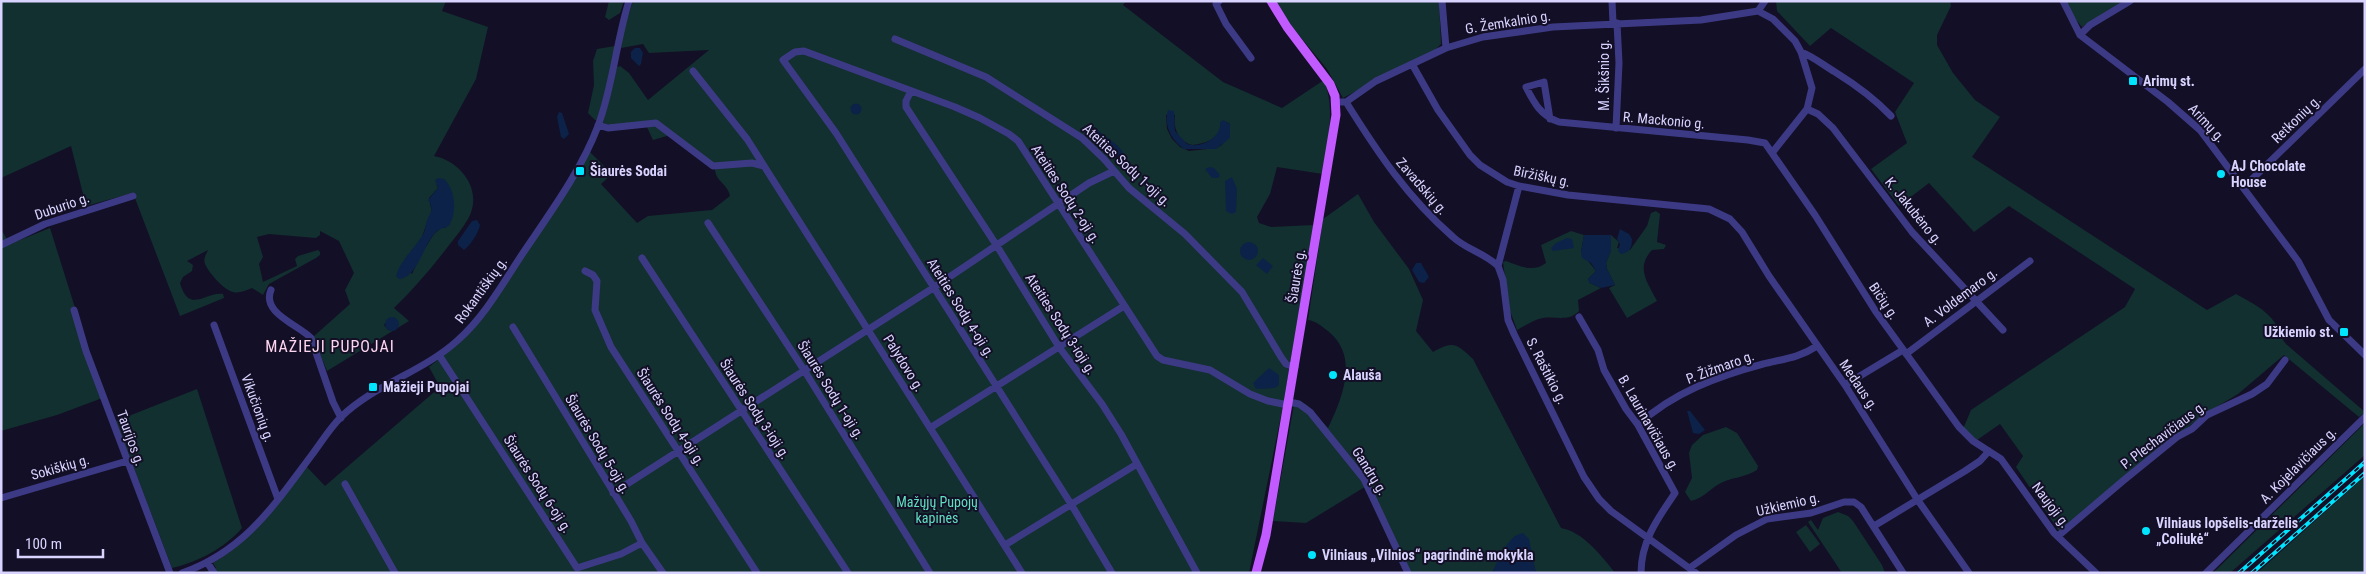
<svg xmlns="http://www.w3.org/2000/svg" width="2366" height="574" font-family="'Roboto Condensed',sans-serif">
	<rect width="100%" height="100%" fill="#130f26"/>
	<path fill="#12302f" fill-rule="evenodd" d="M1,1H446L442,11L488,27L476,79L434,156C461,161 484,191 468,219C463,228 456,236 450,244C433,266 415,288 394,308L409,321L327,371L313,337L350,304L345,290L354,273L339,241L320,231V235L316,238L269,234L257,237L263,257L259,264L263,282L297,266L295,259L298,256L318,250L320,252V255L316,258L269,284L263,295L252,288C246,290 239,294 233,292C224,290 209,273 205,264C203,259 206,254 208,250L187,261L193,265L192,271L183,277L180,283C189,315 206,291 223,294L224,298L180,316L133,193L86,206L71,146L1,178ZM436,184C454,202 459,205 445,228H441L434,234L420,256L412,274L403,263L422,237L428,219L432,213L429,198L438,188ZM389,318L398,326L388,330L384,325Z
		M609,1H624L620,13L609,20L605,17Z
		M633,1H1126L1123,5L1223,82L1282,108L1324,80C1336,110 1327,143 1323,174L1277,167L1270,194L1257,217L1259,223L1271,227L1314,225L1282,411L1249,573H201L216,568L213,563C251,539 278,501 307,467L325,486L440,387L429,367L459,343L590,152L612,174L601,184L637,223L648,216L712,210L730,196C728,184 715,181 715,169L674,134L653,140L645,123L610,125L603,123L617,67L620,66L629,73L648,100L709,50L649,53L643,44L621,48L623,32ZM1166,115H1175C1173,128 1178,141 1192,145C1204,144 1216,140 1221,128L1220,124L1227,122L1230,124L1222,145L1216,148L1189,151L1180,147L1172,139L1167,129ZM1094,127L1107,140L1118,146L1119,159L1106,152L1090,137L1091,128Z
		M1275,1H1439L1441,44L1436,49L1343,98L1327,69L1293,28Z
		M1776,1H1950L1951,6L1937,35V45L1953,73L1975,100L2000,117L1972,157L2207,310L2236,294C2250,302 2266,309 2275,323C2279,331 2281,338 2286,344L2365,412L2359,417L2284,355L2238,394L2203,415L2059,531L2016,467L2023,456L2000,424L1977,440L1963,429L1971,410L2125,307L2135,289L2009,206L1974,232L1929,183L1899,206L1871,169L1907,143L1895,112L1914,83L1831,28L1810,46L1777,11Z
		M2066,1H2124L2082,27L2073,16Z
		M615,46V57L597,120H595L588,113L594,85L593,61L597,49Z
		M1358,194L1374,222L1409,269L1423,300L1416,331L1433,352C1453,341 1456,343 1473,359L1561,528C1583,532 1601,555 1615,573H1536L1532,558L1515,536L1492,573H1411L1368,485L1306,523L1273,521L1295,399L1307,405L1328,428C1342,398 1360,357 1328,331C1321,326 1316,321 1308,320L1323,219Z
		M1656,211L1660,214L1657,242L1666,245L1664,249L1652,250C1635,268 1648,283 1657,301L1627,318L1609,288L1615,285L1607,269L1606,263L1611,250V235L1619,242L1617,248L1630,250L1647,226L1651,213Z
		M50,228L93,365L105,397L57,415L1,431V229L10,244Z
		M1571,231L1584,235L1581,252L1596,271L1588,279L1590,283L1601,288L1578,300L1579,311C1569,322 1556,316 1543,318C1535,319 1525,326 1517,330L1509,308L1503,262L1506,261C1520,266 1533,273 1546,263L1541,245Z
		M197,389L242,528C225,548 198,562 172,568L116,421Z
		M2365,423V455L2230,573H2213Z
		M1726,427L1737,433L1758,466L1757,470C1745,478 1731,477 1719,484C1709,490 1703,498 1691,501L1685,492L1692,478L1689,453L1692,445L1703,435Z
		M2365,476V573H2257Z
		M1838,512L1848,516L1853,521L1882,565L1885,573H1842L1808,522L1811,520L1818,530L1823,518Z
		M1806,525L1820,544L1810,552L1796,532Z"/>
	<path fill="#0c2248" d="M635,48H640L643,53L641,64L639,66L631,58V52Z
		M850.5 109a5.5 5.5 0 1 1 11 0a5.5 5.5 0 1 1-11 0Z
		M1168,110L1174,111L1175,131L1187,144C1202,149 1222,137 1220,122L1223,120L1230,124V138L1216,149H1184C1172,141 1163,125 1168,110Z
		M559,112L562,113L569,134L564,139L561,137L557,117Z
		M1094,127C1102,134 1118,144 1123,152L1121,158L1106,152L1090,137V128Z
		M1210,167L1214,168L1220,175L1218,178H1212L1205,169Z
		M1232,177L1237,189L1236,212L1232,214L1226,211L1225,181Z
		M438,178L444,179C456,190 457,213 449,226C443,229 439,228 435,233C423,246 417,278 399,279L396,276C400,261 414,249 422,236C426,231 425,224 428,218C432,211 433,207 428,200L438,188L435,180Z
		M477,220L480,225C479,232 470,246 464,250L458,245V241L472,221Z
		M1620,229L1629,234L1632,239C1632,247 1630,253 1621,254L1618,251L1620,244L1617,239Z
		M1584,235H1611V251L1606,263L1607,269L1615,285L1601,288L1590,283L1588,279L1596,271L1591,263L1582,258L1581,252Z
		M1567,238L1572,239L1574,248L1553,251L1551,248L1556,243Z
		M1240 251a9 9 0 1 1 18 0a9 9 0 1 1-18 0Z
		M1263,258L1273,266L1267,274L1256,265Z
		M1416,263H1421L1429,277L1424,283L1419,282L1412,270Z
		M385 324a7 7 0 1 1 14 0a7 7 0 1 1-14 0Z
		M1269,368L1279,375V385L1275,388L1256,389L1253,383Z
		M1687,411H1690L1705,430L1699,434L1693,433Z
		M1523,533L1529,539L1536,573H1492C1499,559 1507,536 1523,533Z"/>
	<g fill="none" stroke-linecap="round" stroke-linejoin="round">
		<path stroke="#3d3a85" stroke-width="7" d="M1219,1L1216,4L1226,24L1251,58
			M1442,1L1446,48
			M1612,1L1613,23
			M2063,1L2080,35L2168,102L2200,130L2298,261L2329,320L2365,355
			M1758,11L1765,1
			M2080,35L2090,25L2130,1
			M895,39L986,77L1082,138L1104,159L1129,188L1185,234L1242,292L1281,357L1286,364L1295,367
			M1801,52C1814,57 1823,65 1835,72C1856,85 1874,98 1891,116
			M1412,64L1438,110L1470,155L1480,165L1507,182L1519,186L1568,195L1709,209L1730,219L1742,232L1769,276L1845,385L1917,499L1969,573
			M693,71L747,139L1022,573
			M911,91L906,101V107L997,246L1059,347L1102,404L1121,434L1197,573
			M1336,102H1346L1376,81L1446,48L1483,37L1553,27L1701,20L1758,11L1773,19L1795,41L1801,52L1812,88L1807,109L1772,153
			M1346,102C1378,153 1407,197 1453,237C1467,250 1483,252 1498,266
			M1807,109L1818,114L1833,128L1912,232L2003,330
			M1550,119L1544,82L1526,87C1534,103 1541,116 1559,122L1748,140L1765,143L1815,215L1876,312L1959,427L1973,441L2001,459L2054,533L2096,573
			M598,125L608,128L656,123L713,166L752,163L764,166
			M1616,128L1619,63L1617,23
			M1519,186L1498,266L1503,280L1508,320L1514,334L1584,477L1599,499L1611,511L1696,573
			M2244,187L2365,69
			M708,223L804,370L930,573
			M1,245L45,224L133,196
			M642,258L848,573
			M585,271L593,275L597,281L595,310L611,347L757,573
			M271,290C261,313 299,325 311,338L333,402L341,418
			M74,310L86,351L170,573
			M1579,317L1598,350L1604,370L1626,409L1638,425L1675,493C1658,518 1641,541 1641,573
			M214,325L278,499
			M513,327L631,521L642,543L663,573
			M1906,354L2030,261
			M439,355L577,568L621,554L642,543
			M1845,385L1903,350
			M1288,402L1299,404L1310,412L1364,479L1408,573
			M1638,425C1672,393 1718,376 1763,364C1783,359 1799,358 1817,346
			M930,428L1124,306
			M345,484L395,573
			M613,493L933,288L1089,183L1114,171
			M1,498L127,461
			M1874,526L1965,471L1980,461L1989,451
			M2058,536L2124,480L2177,437L2192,429L2207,415L2252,394L2267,384L2285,360
			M1005,545L1137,464
			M207,562L214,573
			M1691,567L1736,535L1767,519L1811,513L1844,502H1854L1861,507L1903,573
			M182,573C244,551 273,507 311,456C321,443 329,429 341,417C375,384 423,372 458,340C485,316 503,283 523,253C550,213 581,171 598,126C613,86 616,42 629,1
			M1112,573L1071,504L836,133L783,60L795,52L804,51L955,107L980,118L1009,134L1018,141L1157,356L1163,360L1210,370L1250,394L1268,401L1288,405
			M2206,573L2365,417"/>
		<path stroke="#c25bff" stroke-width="9" d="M1256,573L1266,535L1336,115L1335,96L1330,84L1287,27L1271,1"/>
		<defs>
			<path id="rail" d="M2239,573L2365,462
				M2252,573L2365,473"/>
		</defs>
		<use href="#rail" stroke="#00e5ff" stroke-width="4"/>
		<use href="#rail" stroke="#130f26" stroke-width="2" stroke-dasharray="5.5" stroke-linecap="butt"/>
	</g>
	<g fill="#00e5ff" stroke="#130f26" stroke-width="2">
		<rect x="2128" y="76" width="10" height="10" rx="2.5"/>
		<rect x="575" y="166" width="10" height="10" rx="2.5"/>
		<circle cx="2221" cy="174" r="5"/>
		<rect x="2339" y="327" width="10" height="10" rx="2.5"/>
		<circle cx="1333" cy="375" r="5"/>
		<rect x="368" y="382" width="10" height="10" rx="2.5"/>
		<circle cx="2146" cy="531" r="5"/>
		<circle cx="1312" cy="555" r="5"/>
	</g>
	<g text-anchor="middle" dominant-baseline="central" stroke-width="4" stroke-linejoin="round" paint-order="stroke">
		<g font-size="14" fill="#d9d4ff" stroke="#130f26">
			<text transform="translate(1508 22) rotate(-9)">G. Žemkalnio g.</text>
			<text transform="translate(1604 75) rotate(-90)">M. Šikšnio g.</text>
			<text transform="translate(2296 119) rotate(-44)">Retkonių g.</text>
			<text transform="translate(1664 120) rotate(5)">R. Mackonio g.</text>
			<text transform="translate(2207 123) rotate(47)">Arimų g.</text>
			<text transform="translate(1127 165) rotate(43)">Ateities Sodų 1-oji g.</text>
			<text transform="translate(1542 176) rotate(12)">Biržiškų g.</text>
			<text transform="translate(1422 186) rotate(49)">Zavadskių g.</text>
			<text transform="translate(1066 194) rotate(57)">Ateities Sodų 2-oji g.</text>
			<text transform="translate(62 206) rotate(-19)">Duburio g.</text>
			<text transform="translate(1914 211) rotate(51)">K. Jakubėno g.</text>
			<text transform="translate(1296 276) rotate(-81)">Šiaurės g.</text>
			<text transform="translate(481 290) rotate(-54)">Rokantiškių g.</text>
			<text transform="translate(1960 297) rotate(-37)">A. Voldemaro g.</text>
			<text transform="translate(1884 301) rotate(56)">Bičių g.</text>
			<text transform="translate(961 308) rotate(58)">Ateities Sodų 4-oji g.</text>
			<text transform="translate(1061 324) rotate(57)">Ateities Sodų 3-ioji g.</text>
			<text transform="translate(904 363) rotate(58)">Palydovo g.</text>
			<text transform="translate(1720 367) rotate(-20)">P. Žižmaro g.</text>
			<text transform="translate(1547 371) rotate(63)">S. Raštikio g.</text>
			<text transform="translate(1859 385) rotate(56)">Medaus g.</text>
			<text transform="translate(831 390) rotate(58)">Šiaurės Sodų 1-oji g.</text>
			<text transform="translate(258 408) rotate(70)">Vikučionių g.</text>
			<text transform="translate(755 409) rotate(57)">Šiaurės Sodų 3-ioji g.</text>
			<text transform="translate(671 417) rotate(57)">Šiaurės Sodų 4-oji g.</text>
			<text transform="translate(1649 423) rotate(60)">B. Laurinavičiaus g.</text>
			<text transform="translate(2163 435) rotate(-37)">P. Plechavičiaus g.</text>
			<text transform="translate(131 438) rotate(70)">Taurijos g.</text>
			<text transform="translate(598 444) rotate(59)">Šiaurės Sodų 5-oji g.</text>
			<text transform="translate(2298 465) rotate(-45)">A. Kojelavičiaus g.</text>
			<text transform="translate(60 467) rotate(-16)">Sokiškių g.</text>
			<text transform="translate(1370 471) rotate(58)">Gandrų g.</text>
			<text transform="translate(538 484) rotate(57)">Šiaurės Sodų 6-oji g.</text>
			<text transform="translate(1788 504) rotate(-13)">Užkiemio g.</text>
			<text transform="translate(2051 505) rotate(53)">Naujoji g.</text>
		</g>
		<g font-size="14" font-weight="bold" fill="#d9d4ff" stroke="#130f26" text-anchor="start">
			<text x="2143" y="81">Arimų st.</text>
			<text x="2231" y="166">AJ Chocolate<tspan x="2231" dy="16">House</tspan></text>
			<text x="590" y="171">Šiaurės Sodai</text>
			<text x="2334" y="332" text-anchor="end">Užkiemio st.</text>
			<text x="1343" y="375">Alauša</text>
			<text x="383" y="387">Mažieji Pupojai</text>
			<text x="2156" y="523">Vilniaus lopšelis-darželis<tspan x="2156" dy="16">„Coliukė“</tspan></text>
			<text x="1322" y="555">Vilniaus „Vilnios“ pagrindinė mokykla</text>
		</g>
		<g font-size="14" fill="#5fe0c0" stroke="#130f26">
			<text x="937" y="502">Mažųjų Pupojų<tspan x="937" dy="16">kapinės</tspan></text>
		</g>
		<g font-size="16" letter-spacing="1" fill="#ffd6f0" stroke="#130f26">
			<text x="330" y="346">MAŽIEJI PUPOJAI</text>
		</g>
	</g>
	<rect width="2366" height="574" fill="none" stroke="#d9d4ff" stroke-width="5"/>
	<path d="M18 549v8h85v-8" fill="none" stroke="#d9d4ff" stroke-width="2.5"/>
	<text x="25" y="549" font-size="15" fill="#d9d4ff" stroke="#130f26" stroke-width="4" paint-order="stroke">100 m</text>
</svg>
